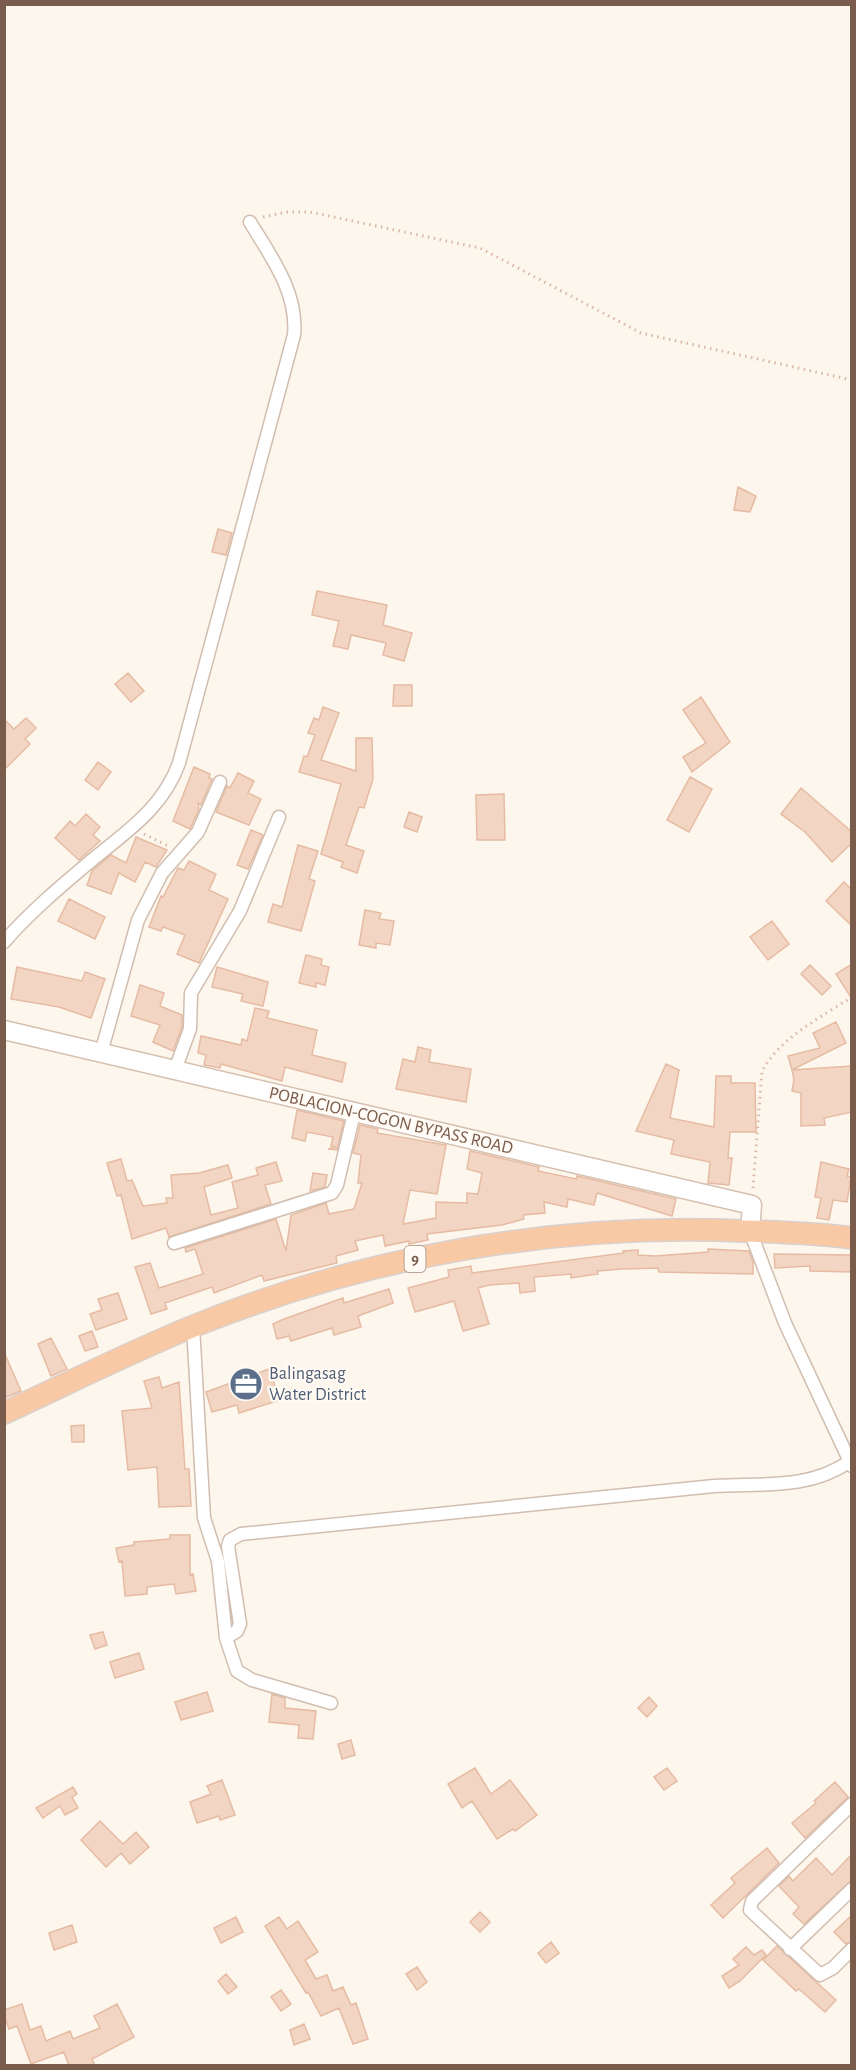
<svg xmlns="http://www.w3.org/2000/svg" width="856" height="2070" font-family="'Alegreya Sans',sans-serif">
	<rect width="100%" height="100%" fill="#fdf6ec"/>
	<path fill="#f3d5c3" stroke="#e6bba3" stroke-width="1.5" d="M738,487L756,496L750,512L734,510Z
		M218,529L232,533L226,555L212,552Z
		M317,591L387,605L383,625L412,633L404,661L383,655L386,643L351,635L348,649L333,646L339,621L312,615Z
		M128,673L144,691L131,702L115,684Z
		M394,685H412V706H393Z
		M701,697L730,742L692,772L683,757L706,743L683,710Z
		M323,707L339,713L321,760L356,771V738H372L373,779L364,808L359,807L346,845L364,851L357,873L341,867L343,862L321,854L341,784L299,772L304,756L307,757L315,735L308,733L314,718L319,720Z
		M26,718L36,728L25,739L30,744L4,770V719L14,729Z
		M98,762L111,772L98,790L85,780Z
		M194,767L210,774L209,778L212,779L201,805L198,803L199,809L190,829L173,821Z
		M238,773L254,781L248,793L261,799L249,825L216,812L227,786L230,788Z
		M690,777L712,789L689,832L667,820Z
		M801,788L852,832V843L832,862L805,832L781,814Z
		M504,794L505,840H477L476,795Z
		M409,812L422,817L417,832L404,827Z
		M86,814L100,827L93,835L100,841L79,860L55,838L70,821L75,826Z
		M251,830L263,835L248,869L237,865Z
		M136,837L167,850L156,867L145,862L135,882L119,873L111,894L87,885L92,871L111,855L126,863Z
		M298,845L318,851L309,879L315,881L301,931L268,922L273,904L282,907Z
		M189,861L216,874L209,890L228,899L199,963L177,954L185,935L163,927L161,931L149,927L161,896L163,897L178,868L184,870Z
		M844,882L852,890V926L826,901Z
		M69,899L105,917L95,939L58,921Z
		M365,910L381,913L379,919L394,921L390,945L376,943V948L359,945Z
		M772,921L789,944L768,960L750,937Z
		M306,955L322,959L321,965L329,967L325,985L316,983V987L299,983Z
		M852,964V999L836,974Z
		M810,965L831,986L822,995L801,974Z
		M17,967L82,981L85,972L105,979L91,1018L59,1007L11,999Z
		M217,967L268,982L263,1006L241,1001L243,994L212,987Z
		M140,985L164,993L160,1006L182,1015V1027L173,1051L153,1042L160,1025L131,1016Z
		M255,1008L269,1011L267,1018L317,1030L312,1055L346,1063L342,1082L285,1067L282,1081L221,1064L220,1068L204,1065L206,1055L198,1053L201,1036L241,1045L242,1039L247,1041Z
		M836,1022L846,1043L792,1070L788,1056L820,1048L813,1033Z
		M418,1047L431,1050L429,1062L471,1069L466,1102L396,1089L403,1059L415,1062Z
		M666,1064L679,1070L670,1118L714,1127L716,1076H731V1083H755L756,1132H730L728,1158H732L729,1185L708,1183L710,1162L671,1154L674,1140L636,1131Z
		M851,1066L852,1112L824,1118L825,1125L801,1126V1093L792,1091L794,1080L792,1070Z
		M297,1110L344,1121L337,1150L328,1149L335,1147L331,1146L333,1137L307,1132L305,1141L292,1138Z
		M360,1125L378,1129L377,1133L446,1145L437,1194L410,1190L403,1224L436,1218V1202L467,1203V1193L478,1194L482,1173L467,1169L470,1151L539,1167L538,1171L576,1179L577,1176L676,1199L672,1216L597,1193L594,1205L568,1199L567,1207L544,1202L545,1213L523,1215L524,1219L502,1225L427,1234L428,1240L409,1244V1241L385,1246L383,1235L355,1241L358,1250L336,1256L337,1263L264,1281L262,1275L214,1293L212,1287L165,1303L167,1309L151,1314L135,1267L150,1263L159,1288L203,1274L195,1249L186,1252L185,1248L276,1219L286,1251L291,1215L326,1203L329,1214L354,1209L362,1183H358L361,1155L353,1153Z
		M121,1159L127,1181L132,1180L143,1206L167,1203L166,1198H173L171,1175L199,1173L228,1165L232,1178L204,1187L211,1215L238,1208L232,1182L258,1175L256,1168L276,1162L282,1181L265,1185L271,1204L169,1237L166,1228L132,1239L121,1195L117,1196L107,1163Z
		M821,1162L849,1169L847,1176L851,1177L847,1202L833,1200L829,1220L817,1218L821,1198L815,1197Z
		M313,1173L327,1175L325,1187L310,1191Z
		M708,1249L749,1251L753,1262V1274L659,1272L658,1268L622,1269L597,1271L598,1274L571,1278V1274L534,1277L535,1291L520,1293L519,1283L489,1285L478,1288L489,1324L463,1331L454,1301L415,1312L408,1288L449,1277L448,1270L471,1266L472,1273L624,1253L623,1251L638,1250V1255L655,1256L708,1252Z
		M774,1254L852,1255V1272L810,1271V1266L775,1268Z
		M389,1289L393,1303L358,1316L361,1327L334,1335L332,1328L291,1341L289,1336L277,1339L273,1324L284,1319L343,1298L344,1303Z
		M118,1293L127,1319L96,1330L90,1314L102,1310L98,1299Z
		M92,1331L98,1347L85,1351L79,1336Z
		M51,1338L67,1369L51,1376L38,1344Z
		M4,1352L21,1391L4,1398Z
		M269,1369L280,1400L239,1413L237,1405L212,1412L206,1392Z
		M159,1377L162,1388L179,1382L185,1469H189L191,1506L159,1507L157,1467L128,1470L122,1411L152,1408L144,1381Z
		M84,1425V1442H72L71,1426Z
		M170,1535H190V1575L193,1574L196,1591L176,1594L174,1584L147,1587V1594L125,1596L122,1561L119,1562L116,1548L134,1545V1542L170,1539Z
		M103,1632L107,1645L95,1649L90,1635Z
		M139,1653L144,1669L115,1678L110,1662Z
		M207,1692L213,1711L181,1720L175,1702Z
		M272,1694L285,1698V1708L316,1711L313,1739L298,1738L299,1725L269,1722Z
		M649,1697L657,1706L647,1717L638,1708Z
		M351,1740L355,1755L342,1759L338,1744Z
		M475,1768L491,1794L510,1780L537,1815L515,1831L513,1829L497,1839L472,1801L462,1808L448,1784Z
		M667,1768L677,1781L664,1790L654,1777Z
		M222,1780L235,1815L220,1820L219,1816L197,1823L190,1802L211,1794L207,1786Z
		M835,1782L848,1797L805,1838L792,1823L816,1803L814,1801Z
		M73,1787L77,1794L72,1797L78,1808L65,1815L60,1806L43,1818L36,1808Z
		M100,1821L123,1844L136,1832L149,1847L130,1864L121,1853L106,1867L81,1840Z
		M767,1848L779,1863L723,1918L711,1905L735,1883L731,1878Z
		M852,1854V1880L804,1924L793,1914L799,1907L779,1886L789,1876L793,1881L816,1858L832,1875Z
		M480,1912L490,1922L480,1932L470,1922Z
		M852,1915V1941L846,1944L834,1932Z
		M236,1917L243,1932L221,1943L214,1928Z
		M279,1917L287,1929L298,1921L318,1952L305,1960L316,1979L327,1975L333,1991L343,1987L351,2005L356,2003L368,2039L353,2044L339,2008L321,2016L308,1992L306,1993L265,1926Z
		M72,1925L77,1942L54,1950L49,1933Z
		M551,1942L559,1953L546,1963L538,1953Z
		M777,1946L836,2000L825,2012L799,1989L796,1991L763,1960Z
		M746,1947L754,1955L762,1950L766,1955L740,1981L729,1988L722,1976L739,1965L733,1959Z
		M417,1967L427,1982L417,1990L406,1974Z
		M226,1974L237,1987L228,1994L218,1981Z
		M281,1990L291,2004L281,2011L271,1997Z
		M22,2004L30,2030L41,2026L46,2041L70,2031L73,2039L100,2028L94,2016L117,2004L134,2037L92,2059L95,2066H69L64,2052L31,2064L17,2026L9,2029L4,2015V2010Z
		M304,2024L310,2039L294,2045L290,2030Z"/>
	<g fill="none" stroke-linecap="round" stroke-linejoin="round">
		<defs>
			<path id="minor" d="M4,942C30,912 61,886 92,860C127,831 163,808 179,763L294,335C298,292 271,257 250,222
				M101,1053L138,920L162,873L198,832L220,782
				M175,1070L190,1029L191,993L240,911L279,817
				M750,1231L785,1323L852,1466
				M174,1243L332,1193L337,1185L354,1113
				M193,1326L204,1518L218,1561L226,1638L237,1671L252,1680L331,1703
				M226,1638L237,1631L240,1624L228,1546L230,1540L241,1534L714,1486C763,1483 807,1490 849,1462
				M852,1804L752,1901L750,1910L820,1975L833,1968L852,1949
				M790,1949L852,1889"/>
			<path id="secondary" d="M4,1030L752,1205L750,1231"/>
			<path id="trunk" d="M4,1413C67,1384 130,1352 194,1326C367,1256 556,1223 743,1231C779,1232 816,1233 852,1238"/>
		</defs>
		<use href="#minor" stroke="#d1beb0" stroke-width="15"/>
		<use href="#secondary" stroke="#d6c0b0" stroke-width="21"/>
		<use href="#trunk" stroke="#dad1cd" stroke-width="24"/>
		<path stroke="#d9b8a5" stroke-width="3" stroke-dasharray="1.5 4.5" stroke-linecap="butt" d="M263,217L287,212H310L480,248L641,333L852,380
			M144,834L168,846
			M753,1188L762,1071C780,1038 821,1017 852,997"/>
		<use href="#minor" stroke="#fff" stroke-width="12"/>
		<use href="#secondary" stroke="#fff" stroke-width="18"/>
		<use href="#trunk" stroke="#f9c8a4" stroke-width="21"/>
	</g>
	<defs>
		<symbol id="office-disc" viewBox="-11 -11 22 22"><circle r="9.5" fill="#5c6f8a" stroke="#fffaf3"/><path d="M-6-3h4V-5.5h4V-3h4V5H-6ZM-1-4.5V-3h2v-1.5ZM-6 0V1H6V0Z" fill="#fff"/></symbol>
	</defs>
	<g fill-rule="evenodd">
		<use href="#office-disc" x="227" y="1365" width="38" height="38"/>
	</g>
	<g text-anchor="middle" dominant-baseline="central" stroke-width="4.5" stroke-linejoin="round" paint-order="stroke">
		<rect fill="#fffaf3" stroke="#a28b7f" stroke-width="1.5" x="404.5" y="1246" width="21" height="26" rx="4.5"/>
		<g font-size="16" font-weight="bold" fill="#7a5c4d">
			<text x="415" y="1259">9</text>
		</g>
		<g font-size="18" fill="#7a5c4d" stroke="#fffaf3">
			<text transform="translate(391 1121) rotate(13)">POBLACION-COGON BYPASS ROAD</text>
		</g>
		<g font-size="18" fill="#4e5e75" stroke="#fffaf3" text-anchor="start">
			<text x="269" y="1374">Balingasag<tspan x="269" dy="21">Water District</tspan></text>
		</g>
	</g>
	<rect width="856" height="2070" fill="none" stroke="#7a5c4d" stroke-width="12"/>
</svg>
